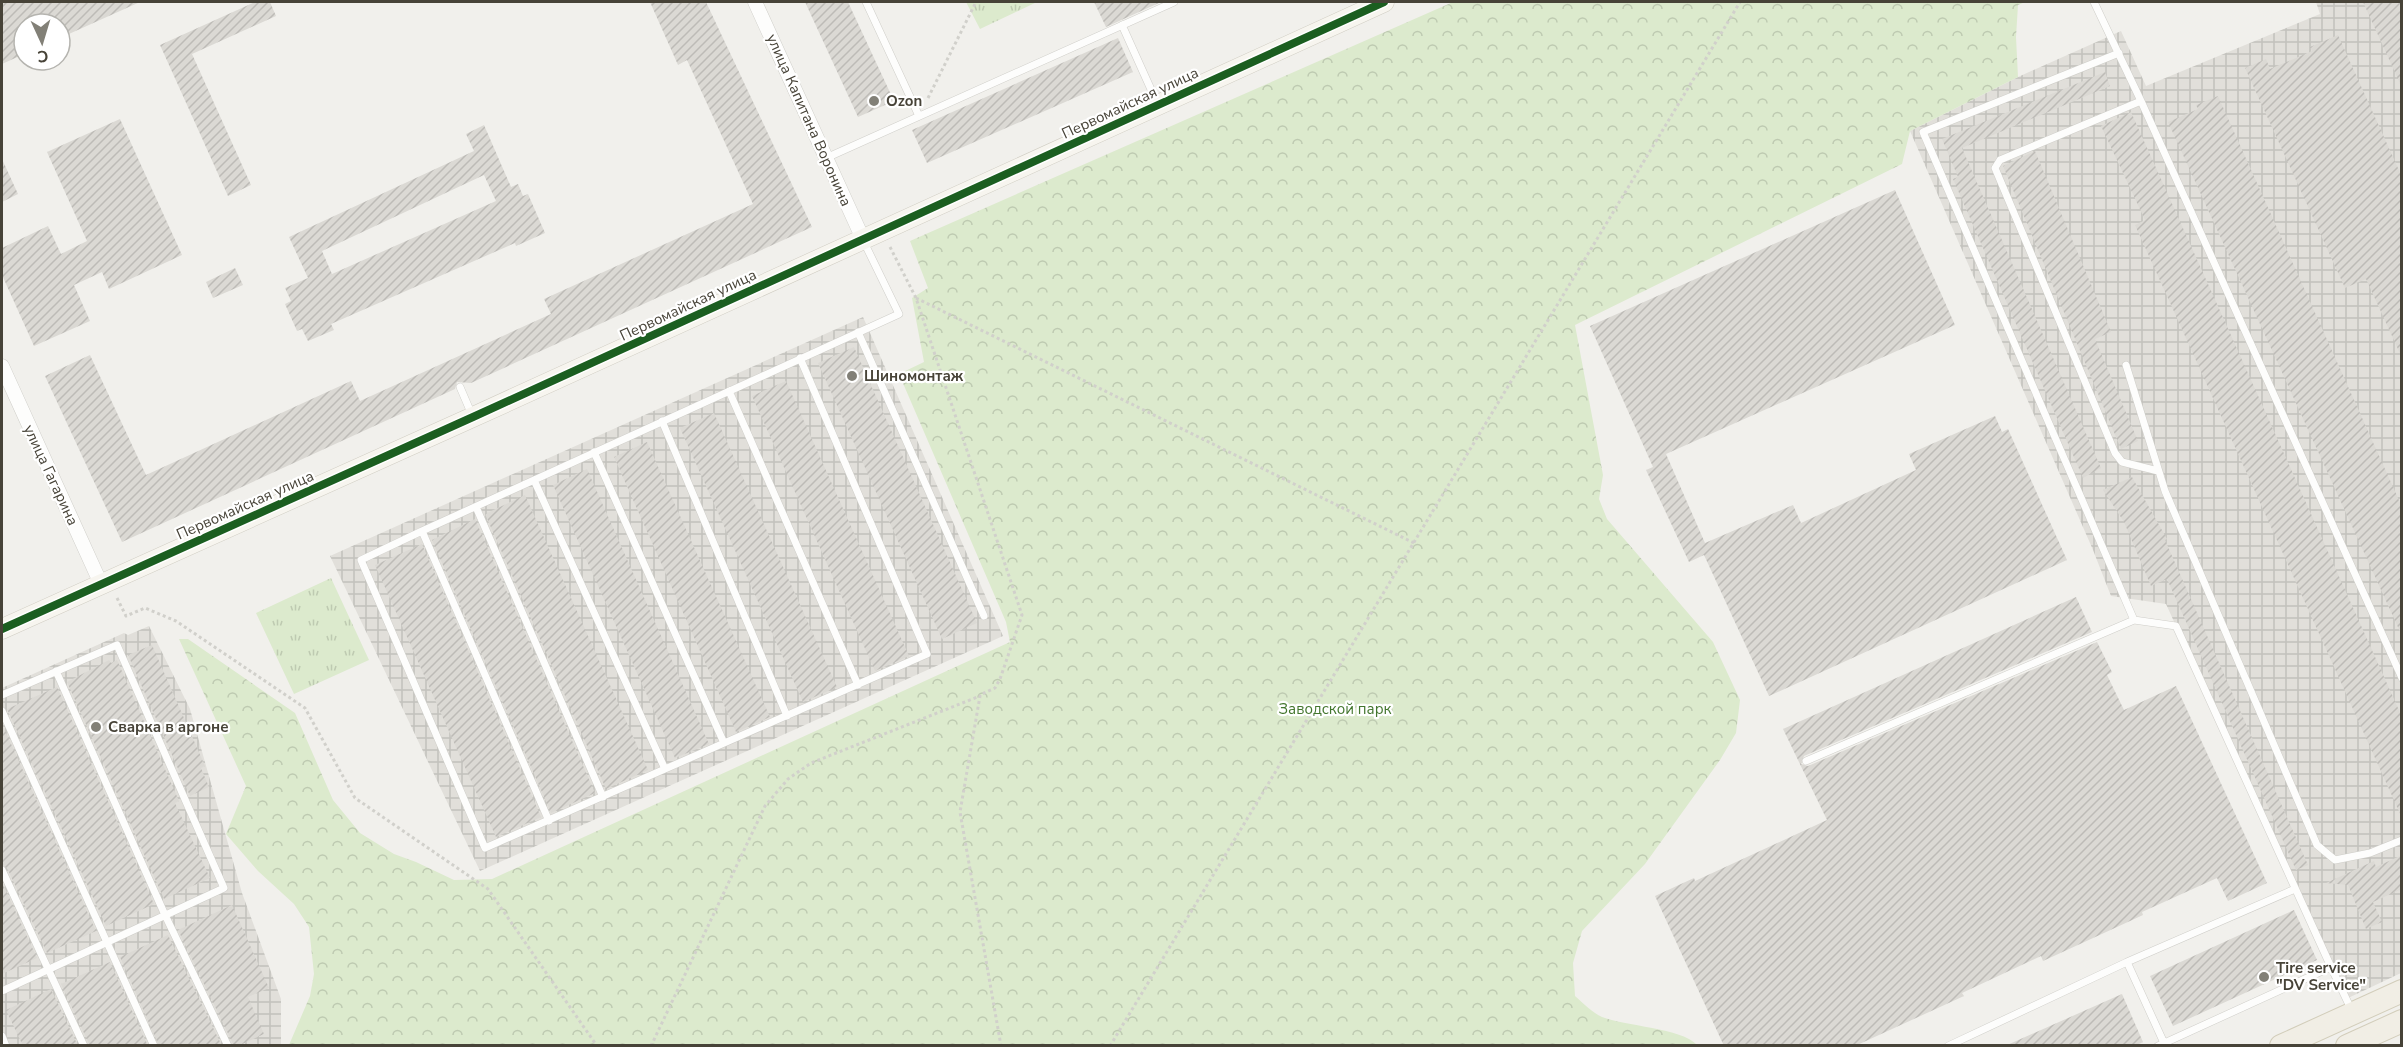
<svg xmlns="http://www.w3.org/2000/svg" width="2403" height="1047" font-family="'Nunito Sans',sans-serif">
	<defs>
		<pattern id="industrial-grid" width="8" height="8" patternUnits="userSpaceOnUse" patternTransform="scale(1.5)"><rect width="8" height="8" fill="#e1dfda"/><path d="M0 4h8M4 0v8" fill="none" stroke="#c2c1bc"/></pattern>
		<pattern id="forest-crowns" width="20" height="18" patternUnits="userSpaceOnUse" patternTransform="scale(1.5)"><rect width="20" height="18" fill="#dceacd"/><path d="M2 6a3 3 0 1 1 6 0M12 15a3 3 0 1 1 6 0" fill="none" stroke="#becab1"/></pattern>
		<pattern id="park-tufts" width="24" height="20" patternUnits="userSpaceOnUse" patternTransform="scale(1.5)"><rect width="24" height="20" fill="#dceacd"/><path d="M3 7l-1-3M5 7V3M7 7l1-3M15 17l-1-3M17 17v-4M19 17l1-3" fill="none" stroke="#becab1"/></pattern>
		<pattern id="building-hatch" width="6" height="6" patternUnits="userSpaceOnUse" patternTransform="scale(1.5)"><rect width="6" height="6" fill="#dbd9d4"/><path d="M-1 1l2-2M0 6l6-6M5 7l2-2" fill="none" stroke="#bdbbb7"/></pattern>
	</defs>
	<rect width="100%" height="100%" fill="#f1f0ec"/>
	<path fill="url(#industrial-grid)" d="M2316,2H2401V973L2346,999L2166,604L2111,596L2093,550L1910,131L2018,77L2121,31L2146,86L2320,14Z
		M863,317L1003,636L480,871L330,556Z
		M149,626L190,709L242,893L281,999V1045H2V688L124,633L128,635Z"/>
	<path fill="url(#forest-crowns)" d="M1453,2H2025L2018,5L2016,37L2018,77L1910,131L1902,164L1575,325L1603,475L1599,499L1607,519L1713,642L1740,700L1736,733L1720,760L1645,864L1582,931L1573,963L1575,996C1583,1003 1593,1013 1602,1017C1624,1026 1682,1028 1697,1045H289L310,996L314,974L309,927L294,904L258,871L226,834L246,786L179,639H188L295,713L333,800L360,833L394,854L416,862L454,880L492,879L1010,642L1006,622L899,374L924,362L912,298L928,288L910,241Z"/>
	<path fill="url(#park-tufts)" d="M966,2H1037L980,29Z
		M331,578L369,660L294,694L256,613Z"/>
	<path fill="url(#building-hatch)" fill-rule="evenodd" d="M2,2H140L60,38V24H24V54L2,64Z
		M255,2H270L276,16L192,54L251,185L228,196L160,45Z
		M650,2H706L812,227L471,383L457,382L455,389L122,542L45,376L90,355L146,475L351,381L360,401L551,314L544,299L753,204L687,60L678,65Z
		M805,2H848L894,101L858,117Z
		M1094,2H1161L1106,27Z
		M2363,2H2402V88Z
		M2338,35L2402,177V358L2366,279L2345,288L2245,68L2266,59L2270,69L2312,51L2310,47Z
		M1118,38L1133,72L927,163L912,130Z
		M2105,72L2110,86L1962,148L2101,468L2083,478L1953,179L1958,177L1942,139Z
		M2218,96L2402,507V636L2168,122L2198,109L2196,105Z
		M2131,112L2402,717V818L2135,225L2145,220L2101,126Z
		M120,119L182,255L109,289L102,272L74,285L90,321L34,346L2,275V248L48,226L61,254L87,241L47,152Z
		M484,125L511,187L518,184L523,196L528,194L545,233L516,246L515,243L331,324L334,330L308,341L302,329L297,331L285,304L291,301L285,288L308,278L289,237L474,151L466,134ZM484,175L496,201L332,274L322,251Z
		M2035,151L2111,332L2095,339L2138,441L2121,449L2003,166Z
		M2,159L18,194L2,202Z
		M1895,190L1955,325L1666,454L1705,543L1793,505L1801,523L1916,470L1909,454L1995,416L2002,432L2008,429L2067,560L1769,696L1704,555L1689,562L1646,470L1653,467L1590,326Z
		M235,268L243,285L213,298L206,282Z
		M854,347L977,623L942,639L818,363Z
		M786,381L909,656L875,671L752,396Z
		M714,413L837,687L803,702L680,428Z
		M647,442L770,717L736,732L614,457Z
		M587,469L709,744L675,758L553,485Z
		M2132,477L2167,539L2165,540L2308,865L2296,870L2167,579L2151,586L2124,522L2103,490Z
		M525,495L648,770L606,789L485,514Z
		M475,519L595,793L551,813L432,540Z
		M422,544L541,817L496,837L375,565Z
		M2076,597L2092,632L1804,756L1801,764L1808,766L2097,642L2112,672L2107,675L2124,710L2176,686L2267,883L2228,901L2217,878L2142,912L2143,915L2104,933L2043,961L2041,956L1962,993L1964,996L1855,1046H1724L1655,896L1694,878L1695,881L1827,820L1783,729Z
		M152,645L205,766L201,768L209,787L190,796L128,655Z
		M109,660L111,663L117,660L179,801L175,803L210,878L164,899L67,682Z
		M57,687L154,904L106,926L7,709Z
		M2,724L96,931L47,953L7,868L2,864Z
		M2402,855V889L2373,902L2382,922L2366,929L2348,885L2326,883L2374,861L2376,867Z
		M2,882L37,958L2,974Z
		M232,905L269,988L248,997L264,1034L238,1046H234L178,930Z
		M2294,910L2317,960L2173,1026L2150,976Z
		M168,935L222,1046H159L120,957Z
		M110,962L148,1046H90L61,984Z
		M51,989L78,1046H23L6,1010Z
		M2122,994L2143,1042L2135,1046H2005Z"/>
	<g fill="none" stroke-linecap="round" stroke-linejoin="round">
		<defs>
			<path id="lane" d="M866,2L919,116
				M2094,2L2141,101L2000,160L1995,168L2115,453L2122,462L2158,471
				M1122,25L1158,105
				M2119,53L1923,132L2134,620
				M2141,101L2402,678
				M826,158L1174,2
				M858,332L984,616
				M2126,365L2165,491L2317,845L2335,860L2370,853L2402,840
				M460,387L472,415
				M729,391L858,685
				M662,421L787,716
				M594,452L724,743
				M534,480L665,769
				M476,507L603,797
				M422,531L361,560L485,848L927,654L800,358
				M56,671L165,915L228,1046
				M2,695L117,645L224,888L2,991
				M2,711L154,1046
				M1806,761L2134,620L2176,626L2331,967
				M549,821L422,531L899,314L863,240
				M2,870L84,1046
				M2127,962L2164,1043
				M2,1036L6,1046
				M1948,1046L2127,962L2295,889
				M2158,1046L2331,967L2352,1011"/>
			<path id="street" d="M755,2L863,239
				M2,366L101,584"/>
			<path id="secondary" d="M2,629L473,417L1384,2"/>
			<path id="primary" d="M2281,1046L2402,991
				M2347,1046L2402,1021"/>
		</defs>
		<use href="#lane" stroke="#cfcec9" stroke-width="8"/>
		<use href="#street" stroke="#cfcec9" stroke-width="15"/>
		<use href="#secondary" stroke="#d0cdc3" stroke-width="21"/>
		<use href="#primary" stroke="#d2cdba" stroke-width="24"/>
		<path stroke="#d1d0cb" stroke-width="3" stroke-dasharray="3 3" stroke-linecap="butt" d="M928,98L976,2
			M890,247L916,298L1022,615L1000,679L995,688L980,695
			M916,298L1414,543
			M117,598L126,616L145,608L176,621L305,708L355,798L488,889L597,1046
			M651,1046L765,806L788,779L811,763L980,696L960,812L1001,1046
			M1110,1046L1740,2"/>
		<use href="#lane" stroke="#fdfdfc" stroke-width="7"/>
		<use href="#street" stroke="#fdfdfc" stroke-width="14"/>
		<use href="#secondary" stroke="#f7f5ef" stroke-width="20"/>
		<use href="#primary" stroke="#f1eee5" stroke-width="22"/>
		<defs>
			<path id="cycleway" d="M2,629L473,417L1384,2"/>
		</defs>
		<use href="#cycleway" stroke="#fff" stroke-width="11"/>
		<use href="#cycleway" stroke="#1b5e20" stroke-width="8"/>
	</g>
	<g fill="#828077" stroke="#fff" stroke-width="2">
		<circle cx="874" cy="101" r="6"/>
		<circle cx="852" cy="376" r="6"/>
		<circle cx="96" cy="727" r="6"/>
		<circle cx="2264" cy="977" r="6"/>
	</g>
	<g text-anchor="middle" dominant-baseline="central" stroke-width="4.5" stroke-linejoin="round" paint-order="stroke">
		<g font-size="15" font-weight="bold" fill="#474338" stroke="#fff" text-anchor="start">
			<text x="886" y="101">Ozon</text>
			<text x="864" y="376">Шиномонтаж</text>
			<text x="108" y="727">Сварка в аргоне</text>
			<text x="2276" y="968">Tire service<tspan x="2276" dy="17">"DV Service"</tspan></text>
		</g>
		<g font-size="15" fill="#474338" stroke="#fff">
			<text transform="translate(1130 103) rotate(-25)">Первомайская улица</text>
			<text transform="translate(809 120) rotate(66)">улица Капитана Воронина</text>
			<text transform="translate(688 305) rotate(-25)">Первомайская улица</text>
			<text transform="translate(51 475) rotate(65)">улица Гагарина</text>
			<text transform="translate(245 505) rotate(-24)">Первомайская улица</text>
		</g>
		<g font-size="15" fill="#43762e" stroke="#fff">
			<text x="1335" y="709">Заводской парк</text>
		</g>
	</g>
	<rect width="2403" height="1047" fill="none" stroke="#474338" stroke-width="6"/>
	<g transform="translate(42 42) rotate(176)"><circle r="28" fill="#ffffff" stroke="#b5b4af" stroke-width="1.5"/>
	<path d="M0-4.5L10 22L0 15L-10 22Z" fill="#828077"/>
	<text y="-9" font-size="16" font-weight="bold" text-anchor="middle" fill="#474338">С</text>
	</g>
</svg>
